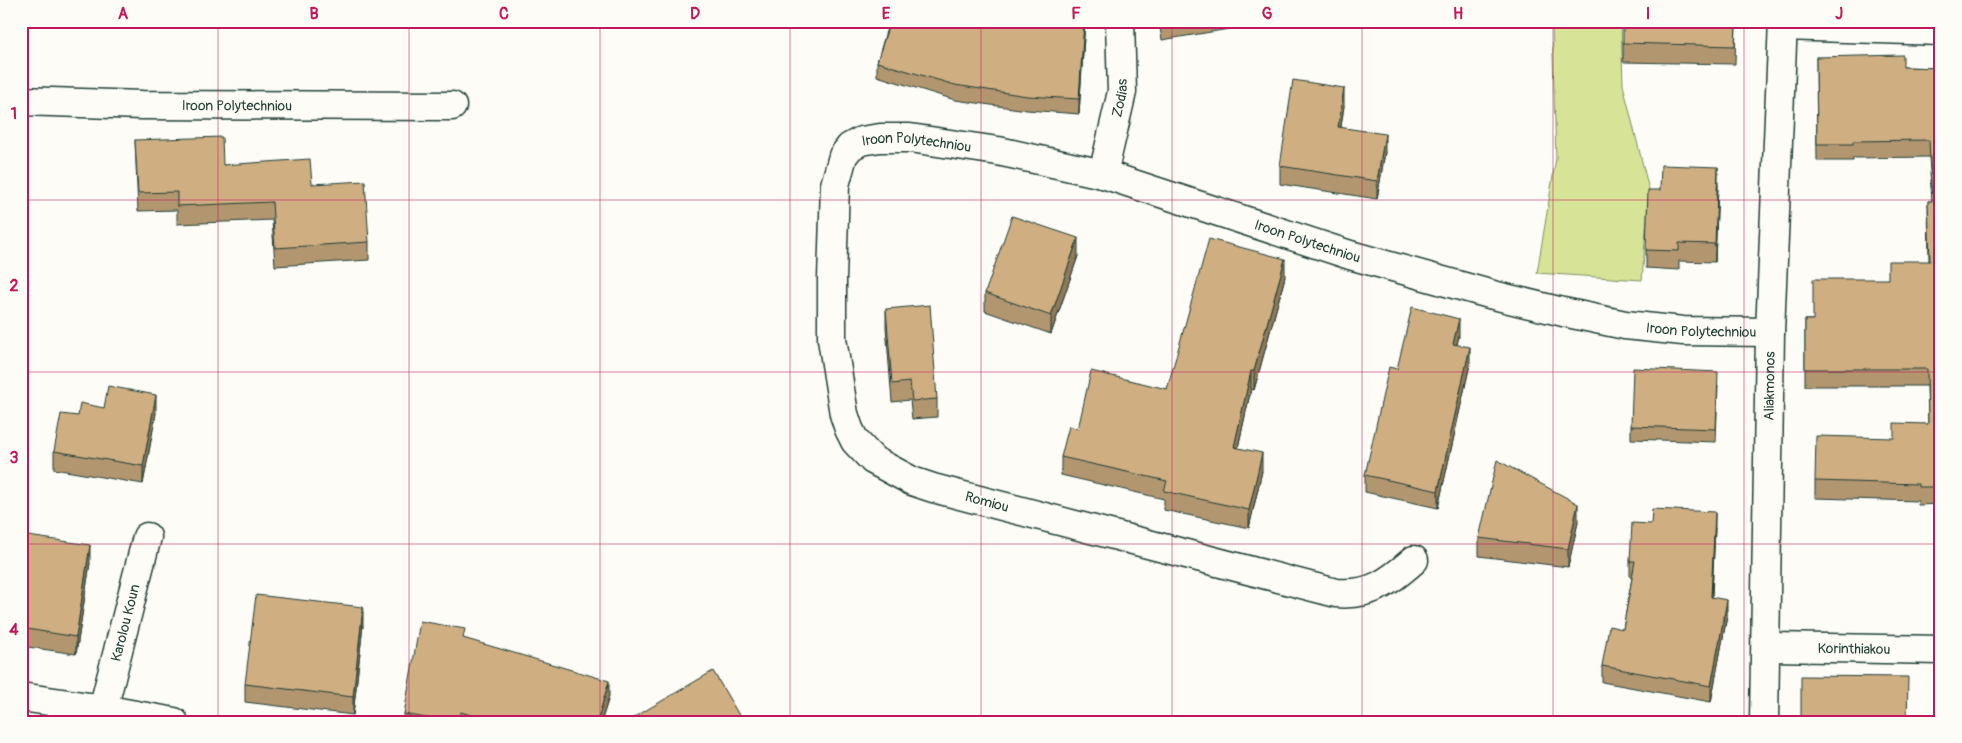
<svg xmlns="http://www.w3.org/2000/svg" width="1962" height="743" font-family="Pangolin,sans-serif">
	<rect width="100%" height="100%" fill="#fdfcf7"/>
	<filter id="ink" filterUnits="userSpaceOnUse"><feTurbulence type="fractalNoise" baseFrequency=".02" numOctaves="2"/><feDisplacementMap in="SourceGraphic" scale="10" xChannelSelector="R" yChannelSelector="G"/><feConvolveMatrix kernelMatrix="1 2 1 2 8 2 1 2 1" color-interpolation-filters="sRGB"/></filter>
	<g filter="url(#ink)">
		<path fill="#d7e497" stroke="#7b9066" d="M1552,21H1621L1623,85L1649,190L1642,280L1537,273L1556,158Z"/>
		<g fill="none" stroke-linecap="round" stroke-linejoin="round">
			<defs>
				<g id="street">
					<path d="M1782,26L1941,31"/>
					<path id="s1" d="M21,101L142,105L452,106"/>
					<path id="s2" d="M1103,174L1122,92L1120,21"/>
					<path id="s3" d="M1414,560C1389,582 1371,596 1336,593L933,488L912,481L873,460L855,441L849,429L844,414L832,339V279L835,185L843,156L850,147L861,141L880,138H910L998,151L1103,174L1350,255L1493,295L1563,312L1625,325L1683,331L1770,332"/>
					<path id="s4" d="M1766,647L1941,650"/>
					<path d="M21,697L103,709L174,722"/>
					<path id="s5" d="M103,709L147,537"/>
					<path id="s6" d="M1764,722L1770,332L1783,21"/>
				</g>
			</defs>
			<use href="#street" stroke="#1f3d34" stroke-width="31"/>
			<use href="#street" stroke="#fdfcf7" stroke-width="28"/>
		</g>
		<path fill="#b29670" stroke="#1f3d34" d="M889,21H1085L1079,114L1027,110L955,100L877,76V62Z
			M1159,21H1278L1162,40Z
			M1736,21L1735,64L1623,62V43Z
			M1816,57L1903,67L1941,68V504L1918,505V501L1815,498V481L1894,438L1928,424L1927,386H1805V320H1813L1888,279L1929,261L1928,201H1932L1929,157L1853,158V161H1817Z
			M1344,106L1341,127L1385,152L1377,199L1280,184V166Z
			M135,140L223,165L312,184L369,242V260L275,266L272,220L177,224V210L138,211Z
			M1718,185L1715,262L1679,261V270L1646,268V250L1660,190Z
			M1078,256L1051,334L985,311V293Z
			M1285,277L1254,390L1251,389L1238,448L1262,471L1249,528L1164,510V499L1061,475V457L1078,429L1167,389Z
			M886,309L937,399V417L912,419L910,400L892,402L886,327Z
			M1459,336L1457,345L1470,364L1438,508L1365,492V475L1397,369Z
			M1718,385L1716,442L1631,439V426Z
			M104,408L156,413L143,484L54,469V451L78,416Z
			M1578,522L1568,567L1479,556V538Z
			M1715,528L1712,597L1727,616L1711,702L1602,682V666L1623,629L1632,578L1630,577V561Z
			M21,535L90,563L76,654L21,646Z
			M363,625L353,715L245,702V684Z
			M465,639L609,697L601,722H404V714Z"/>
		<path fill="#917a5b" stroke="#1f3d34" d="M1084,21H1085L1079,114V99Z
			M1344,88V106L1338,145V127Z
			M1385,134V152L1377,199V181Z
			M1718,167V185L1715,262V244Z
			M1078,238V256L1051,334V316Z
			M1285,259V277L1254,390V371Z
			M1459,319V336L1453,360V344Z
			M1470,347V364L1438,508V491Z
			M1251,371V389L1234,465V447Z
			M156,395V413L143,484V466Z
			M1262,453V471L1249,528V510Z
			M1578,504V522L1568,567V549Z
			M1715,512V528L1711,613V597Z
			M90,545V563L76,654V637Z
			M1727,600V616L1711,702V686Z
			M363,607V625L353,715V697Z
			M609,681V697L601,722H597Z"/>
		<path fill="#cfae82" stroke="#1f3d34" d="M890,21H1084L1079,99L1027,96L955,85L877,62Z
			M1623,21H1736L1735,46L1623,43Z
			M1903,55V67L1941,68V487H1918V484L1815,481L1816,436L1894,438V423L1928,424L1927,369H1805V320H1813V279H1888V261H1930L1928,201H1932L1929,140L1853,141V144H1817L1816,57Z
			M1293,80L1344,88L1338,127L1385,134L1377,181L1280,166Z
			M222,137L223,165L310,159L312,184L365,181L369,242L275,248L272,202L177,206V192L138,193L135,140Z
			M1661,165L1718,167L1715,244L1679,243V251L1646,250L1648,190H1660Z
			M1012,216L1078,238L1051,316L985,293Z
			M1209,239L1285,259L1254,371H1251L1234,447L1262,453L1249,510L1164,491L1167,481L1061,457L1069,426L1078,429L1091,371L1167,389Z
			M930,305L937,399L912,401L910,382L892,384L886,309Z
			M1412,307L1459,319L1453,344L1470,347L1438,491L1365,475L1389,367L1397,369Z
			M1633,368L1718,372L1716,429L1631,426Z
			M108,386L156,395L143,466L54,451L61,414L78,416L80,403L104,408Z
			M1497,460L1578,504L1568,549L1479,538Z
			M1652,509L1715,512L1711,597L1727,600L1711,686L1602,666L1609,626L1623,629L1635,561H1630L1632,523L1651,524Z
			M21,535L90,545L76,637L21,628Z
			M256,595L363,607L353,697L245,684Z
			M420,621L465,629L463,638L609,681L597,722H494L461,712L459,722H449L404,714Z
			M713,671L743,722H626Z
			M1801,676L1908,677L1907,722H1801Z"/>
	</g>
	<path fill="none" stroke="#c2185b" stroke-width="1" stroke-opacity="0.55" d="M218,21V722M409,21V722M600,21V722M790,21V722M981,21V722M1172,21V722M1362,21V722M1553,21V722M1744,21V722M21,200H1941M21,372H1941M21,544H1941"/>
	<g text-anchor="middle" dominant-baseline="central" stroke-width="4.5" stroke-linejoin="round" paint-order="stroke">
		<g font-size="14" fill="#1f3d34" stroke="#fdfcf7">
			<text stroke="none"><textPath href="#s2" startOffset="78">Zodias</textPath></text>
			<text stroke="none"><textPath href="#s1" startOffset="216">Iroon Polytechniou</textPath></text>
			<text stroke="none"><textPath href="#s3" startOffset="966">Iroon Polytechniou</textPath></text>
			<text stroke="none"><textPath href="#s3" startOffset="1371">Iroon Polytechniou</textPath></text>
			<text stroke="none"><textPath href="#s3" startOffset="1776">Iroon Polytechniou</textPath></text>
			<text stroke="none"><textPath href="#s6" startOffset="336">Aliakmonos</textPath></text>
			<text transform="translate(987 502) rotate(15)">Romiou</text>
			<text stroke="none"><textPath href="#s5" startOffset="89">Karolou Koun</textPath></text>
			<text stroke="none"><textPath href="#s4" startOffset="88">Korinthiakou</textPath></text>
		</g>
	</g>
	<rect width="1962" height="743" fill="none" stroke="#fdfcf7" stroke-width="55"/>
	<rect x="28" y="28" width="1906" height="688" fill="none" stroke="#c2185b" stroke-width="2"/>
	<g font-size="16" text-anchor="middle" font-weight="bold" fill="#c2185b">
		<text x="123" y="19">A</text>
		<text x="314" y="19">B</text>
		<text x="504" y="19">C</text>
		<text x="695" y="19">D</text>
		<text x="886" y="19">E</text>
		<text x="1076" y="19">F</text>
		<text x="1267" y="19">G</text>
		<text x="1458" y="19">H</text>
		<text x="1648" y="19">I</text>
		<text x="1839" y="19">J</text>
		<text x="14" y="119">1</text>
		<text x="14" y="291">2</text>
		<text x="14" y="463">3</text>
		<text x="14" y="635">4</text>
	</g>
</svg>
